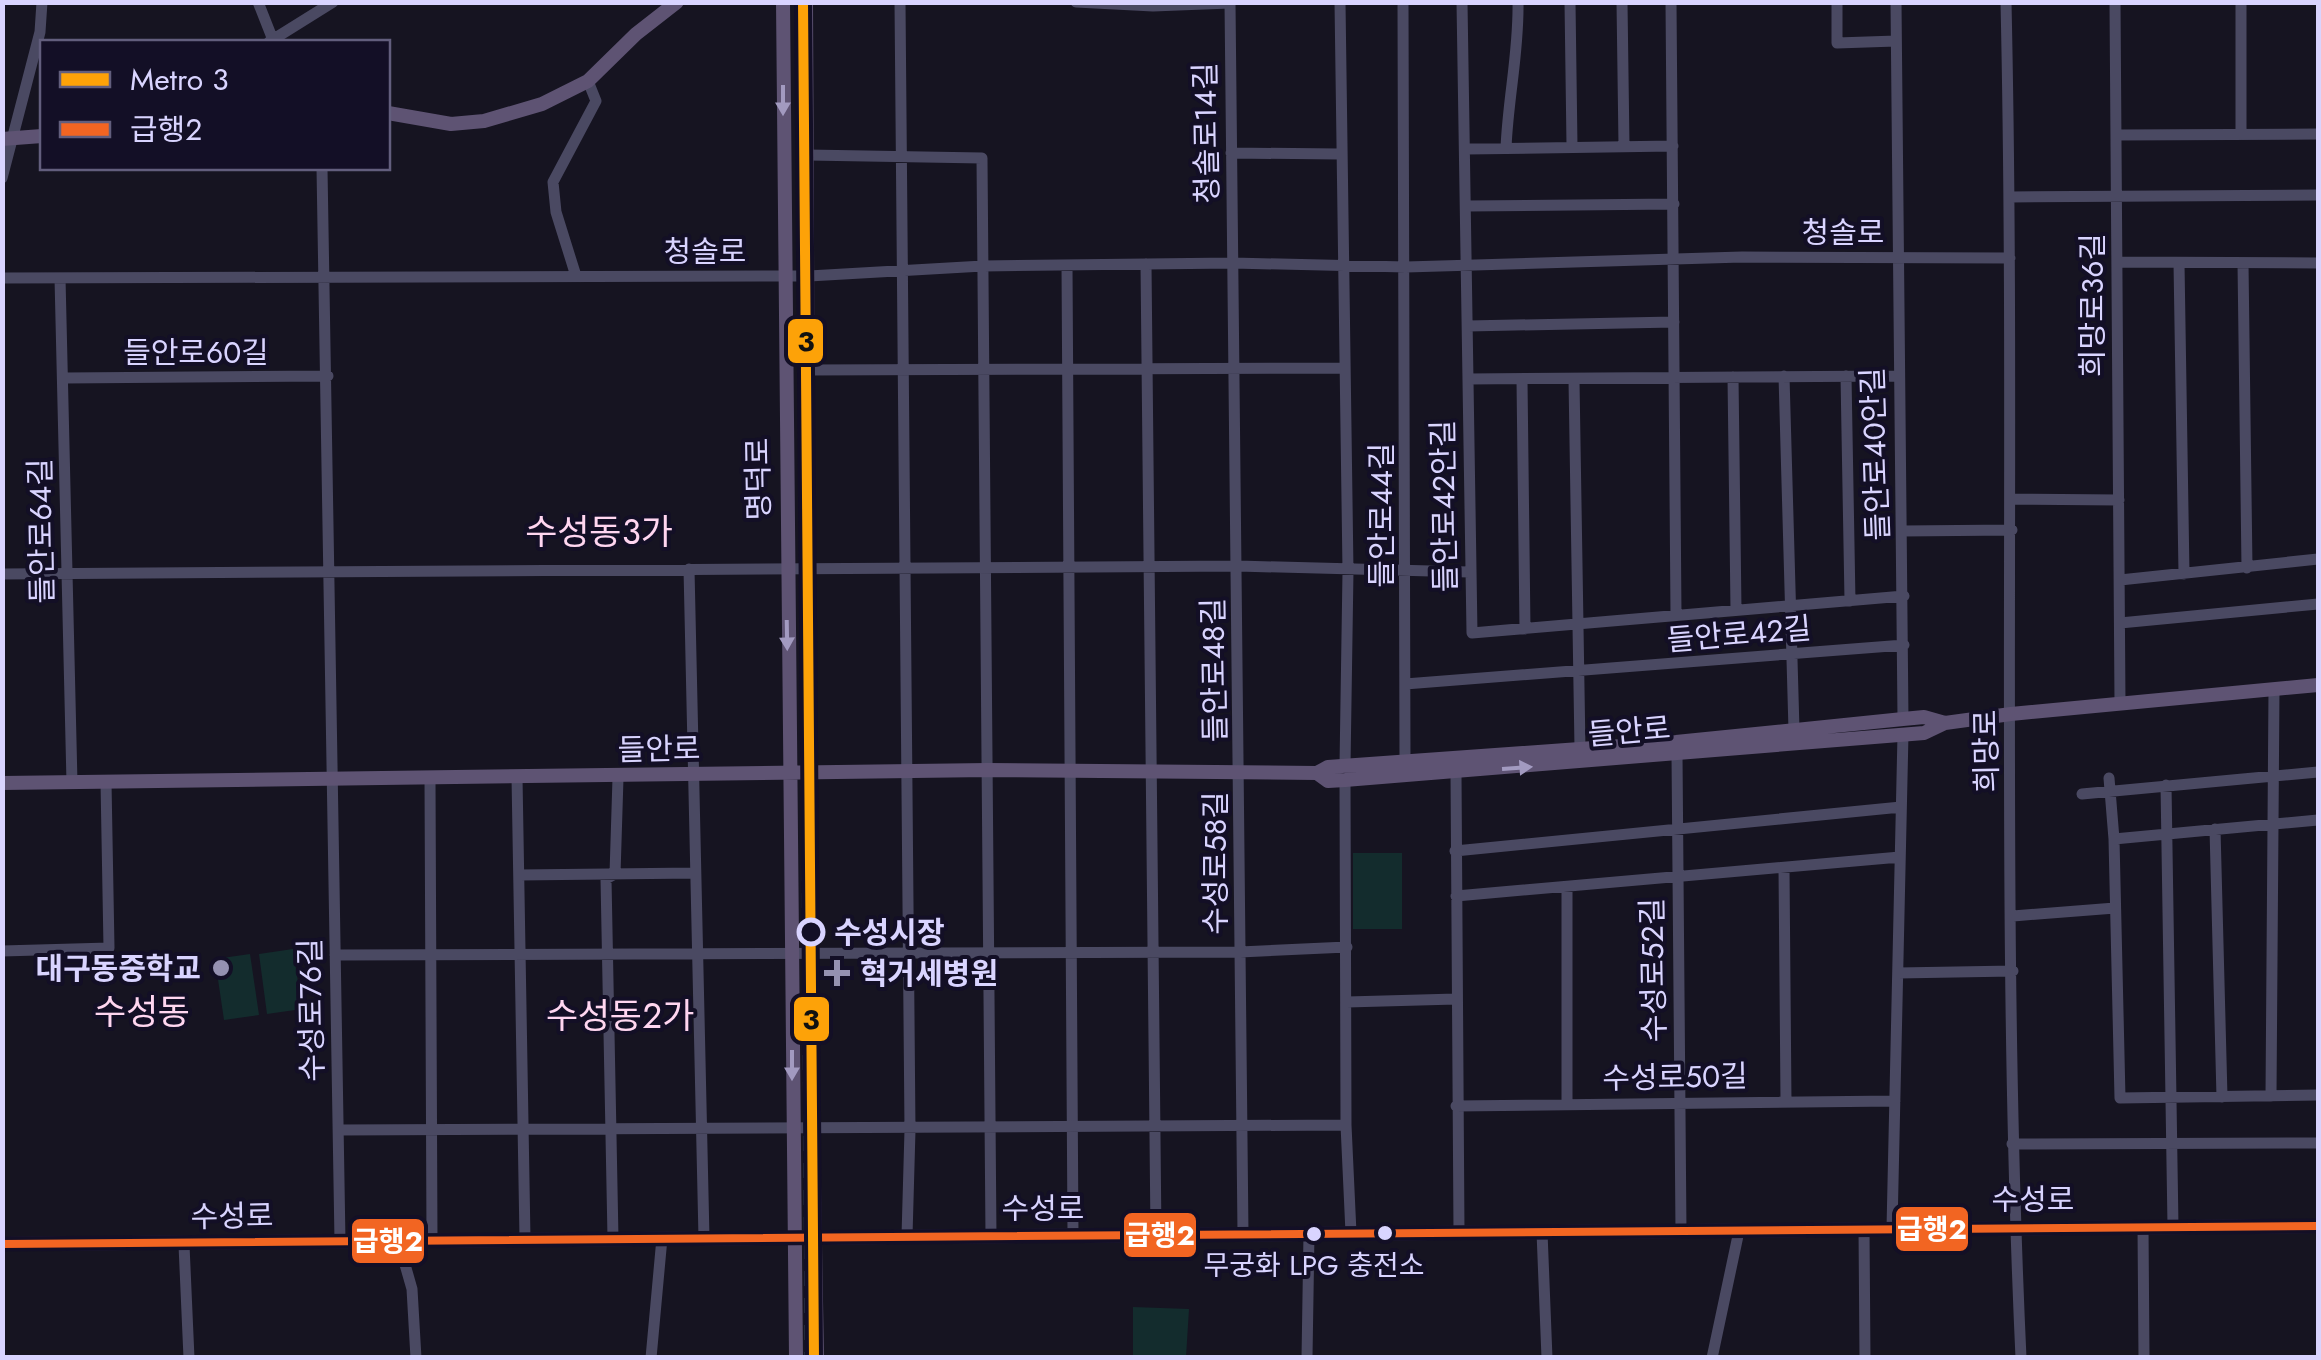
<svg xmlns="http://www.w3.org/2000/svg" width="2321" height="1360" font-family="Jost,'Noto Sans KR',sans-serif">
	<rect width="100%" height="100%" fill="#161421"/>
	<path fill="#132c2d" d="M1353,853H1402V929H1353Z
		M293,949L302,1009L267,1014L259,954Z
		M250,954L259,1015L224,1020L215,959Z
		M1133,1307L1189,1309L1186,1357H1133Z"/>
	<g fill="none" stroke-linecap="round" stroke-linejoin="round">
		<path stroke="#4a4962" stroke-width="11" d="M258,2L273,40
			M900,2L910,1130L907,1236
			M1076,2L1153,6L1230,3
			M1230,2L1243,1234
			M1340,2L1348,571L1345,766
			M1403,2L1405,762
			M1462,2L1472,633L1904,596
			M1570,2L1572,146
			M1622,2L1624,146
			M1671,2L1676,614
			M1837,2V43L1896,41
			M1896,2L1903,719
			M2006,2C2016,454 2000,906 2021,1358
			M2115,2L2120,703
			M2241,2V134
			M269,42L333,2
			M2116,135L2318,134
			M1506,148C1508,98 1519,52 1518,2
			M1466,149L1673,146
			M1231,153L1339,154
			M808,155L982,158L991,1236
			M322,168L340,1241
			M2,178L40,32L42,2
			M2010,197L2318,195
			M1467,206L1674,204
			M2117,262L2318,263
			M2179,263L2184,574
			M2243,263L2247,568
			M1146,264L1156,1234
			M1067,266L1073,1235
			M576,276L556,212L553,182L596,101L588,81
			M2,278L809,276L983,266L1233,263L1406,267L1742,257L2010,258
			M60,278L72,783
			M1468,326L1674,322
			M808,370L1345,368
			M1784,376L1794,730
			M1846,376L1850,601
			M1733,377L1736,609
			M65,378L328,376
			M1468,379L1897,376
			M1522,380L1525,629
			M1574,380L1580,749
			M2012,499L2119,500
			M1903,531L2012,530
			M689,569L704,1238
			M2,574L1238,566L1469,572
			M2120,580L2318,559
			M2120,623L2318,604
			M1405,684L1904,645
			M1677,755L1681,1231
			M1456,773L1459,1232
			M517,777L525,1239
			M2109,778L2114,839
			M430,779L432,1240
			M1345,780L1346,1125L1351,1233
			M2166,785L2173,1226
			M2082,794L2318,772
			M2318,820L2114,839L2120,1098L2318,1095
			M2215,829L2222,1097
			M1455,851L1901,807
			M1784,869L1786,1101
			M519,875L695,873
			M1567,887V1104
			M1456,896L1900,857
			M2013,916L2115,908
			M2,951L109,948L106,782
			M335,955L1240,952L1347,947
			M1898,973L2013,971
			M1347,1002L1456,999
			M2271,1096L2274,689
			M1456,1106L1895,1101
			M339,1130L1346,1125
			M2012,1144L2318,1143
			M2143,1226L2144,1358
			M1892,1228L1903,734
			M1864,1229L1865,1358
			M1542,1232L1547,1358
			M613,1238L606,879L615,874L618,778
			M398,1240L412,1289L416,1358
			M184,1245L189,1358
			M651,1358L662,1238
			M1307,1358L1309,1233
			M1712,1358L1739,1231"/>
		<path stroke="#5e5373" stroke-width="14" d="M783,2L796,1358
			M806,2L810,954L817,1358
			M388,113L451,124L484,121L542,104L588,81L636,34L677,2
			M2,139L42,136
			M1317,773L1328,781L1345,780L1924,733L1945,723L2011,714L2318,685
			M2,783L988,770L1317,773L1328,767L1676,742L1903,719L1924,717L1945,723
			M2,1244L2318,1226"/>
		<path stroke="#43596b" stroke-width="2.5" stroke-dasharray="15 12" stroke-linecap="butt" d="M797,2L806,1358"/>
		<defs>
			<path id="bus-1" d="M2,1244L2318,1226"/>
		</defs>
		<use href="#bus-1" stroke="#130f26" stroke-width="15"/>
		<use href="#bus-1" stroke="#f26522" stroke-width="8"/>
		<defs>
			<path id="metro-1" d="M803,2L814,1358"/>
		</defs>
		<use href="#metro-1" stroke="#130f26" stroke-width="18"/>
		<use href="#metro-1" stroke="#fda208" stroke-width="10"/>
	</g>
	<defs><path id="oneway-solid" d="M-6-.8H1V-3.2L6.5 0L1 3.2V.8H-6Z" transform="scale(2.5)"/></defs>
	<g fill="#a29ac0">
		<use href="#oneway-solid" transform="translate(783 100) rotate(90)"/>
		<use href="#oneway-solid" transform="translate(787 635) rotate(89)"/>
		<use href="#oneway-solid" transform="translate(1517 768) rotate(-4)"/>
		<use href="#oneway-solid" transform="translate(792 1065) rotate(90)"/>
	</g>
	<circle fill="#130f26" stroke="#d9d4ff" stroke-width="5" cx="811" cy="932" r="12"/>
	<g fill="#9591b1" stroke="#130f26" stroke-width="4">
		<circle cx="221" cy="968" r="10"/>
		<path d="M832 958h10v10h10v10h-10v10h-10v-10h-10v-10h10z"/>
	</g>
	<g fill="#d9d4ff" stroke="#130f26" stroke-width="4">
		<circle cx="1385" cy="1233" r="9"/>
		<circle cx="1314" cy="1234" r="9"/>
	</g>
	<g text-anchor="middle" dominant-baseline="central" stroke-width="8" stroke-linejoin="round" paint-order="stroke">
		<g font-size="28" fill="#d9d4ff" stroke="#130f26">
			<text x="1314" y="1265">무궁화 LPG 충전소</text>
		</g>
		<g font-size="30" fill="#d9d4ff" stroke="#130f26">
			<text transform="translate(1206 133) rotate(-91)">청솔로14길</text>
			<text x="1843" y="232">청솔로</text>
			<text x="705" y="251">청솔로</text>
			<text transform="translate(2092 305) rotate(-90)">희망로36길</text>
			<text x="196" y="352">들안로60길</text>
			<text transform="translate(1875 454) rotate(-92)">들안로40안길</text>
			<text transform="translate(758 479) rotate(-91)">명덕로</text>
			<text transform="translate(1444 506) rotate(-91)">들안로42안길</text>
			<text transform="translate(1381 515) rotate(-90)">들안로44길</text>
			<text transform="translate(41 531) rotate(-91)">들안로64길</text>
			<text transform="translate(1739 634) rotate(-5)">들안로42길</text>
			<text transform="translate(1214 670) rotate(-91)">들안로48길</text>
			<text transform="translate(1629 731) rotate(-5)">들안로</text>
			<text transform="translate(659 749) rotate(-1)">들안로</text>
			<text transform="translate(1986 751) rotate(-91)">희망로</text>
			<text transform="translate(1215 863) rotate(-90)">수성로58길</text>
			<text transform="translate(1653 970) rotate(-91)">수성로52길</text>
			<text transform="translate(311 1010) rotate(-91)">수성로76길</text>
			<text transform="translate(1675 1077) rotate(-1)">수성로50길</text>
			<text x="2033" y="1199">수성로</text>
			<text x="1043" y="1208">수성로</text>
			<text transform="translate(232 1216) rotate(-1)">수성로</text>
		</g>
		<g font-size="30" font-weight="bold" fill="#d9d4ff" stroke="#130f26" text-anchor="start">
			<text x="834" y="932">수성시장</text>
		</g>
		<g font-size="30" font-weight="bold" fill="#d9d4ff" stroke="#130f26" text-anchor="end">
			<text x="201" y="968">대구동중학교</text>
			<text x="860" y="973" text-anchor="start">혁거세병원</text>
		</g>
		<g font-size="35" fill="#ffd6f0" stroke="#130f26">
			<text x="599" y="532">수성동3가</text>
			<text x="142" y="1012">수성동</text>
			<text x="620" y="1016">수성동2가</text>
		</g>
	</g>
	<g stroke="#130f26" stroke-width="4">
		<rect x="786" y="317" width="39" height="48" rx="10" fill="#fda208"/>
		<rect x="792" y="995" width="39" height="48" rx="10" fill="#fda208"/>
		<rect x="1894" y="1205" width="76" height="48" rx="10" fill="#f26522"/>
		<rect x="1122" y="1211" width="76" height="48" rx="10" fill="#f26522"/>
		<rect x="350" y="1217" width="76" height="48" rx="10" fill="#f26522"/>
	</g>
	<g font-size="28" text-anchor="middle" font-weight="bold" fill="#fff">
		<text x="1932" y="1239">급행2</text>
		<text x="1160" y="1245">급행2</text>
		<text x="388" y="1251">급행2</text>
	</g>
	<g font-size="28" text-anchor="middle" font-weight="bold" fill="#111">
		<text x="806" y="351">3</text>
		<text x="811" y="1029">3</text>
	</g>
	<rect width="2321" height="1360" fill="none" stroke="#d9d4ff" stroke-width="10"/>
	<rect x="40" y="40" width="350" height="130" fill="#130f26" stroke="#625e7d" stroke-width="2.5"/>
	<rect x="60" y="72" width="50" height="15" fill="#fda208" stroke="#625e7d" stroke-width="2.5"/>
	<text x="130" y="90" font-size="30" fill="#d9d4ff">Metro 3</text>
	<rect x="60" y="122" width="50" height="15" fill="#f26522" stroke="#625e7d" stroke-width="2.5"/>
	<text x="130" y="140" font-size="30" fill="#d9d4ff">급행2</text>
</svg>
